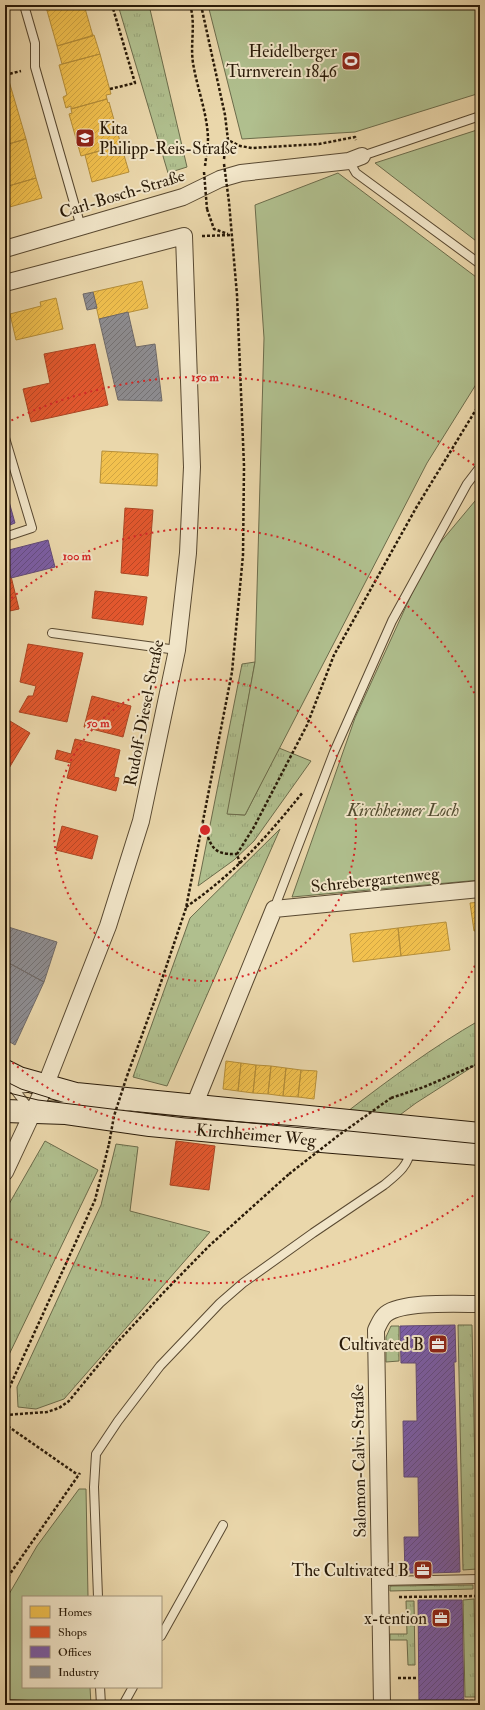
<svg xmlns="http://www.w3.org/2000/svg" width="485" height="1710" font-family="'IM FELL Double Pica',serif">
	<defs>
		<pattern id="grass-tufts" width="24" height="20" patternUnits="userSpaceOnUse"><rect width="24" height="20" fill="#b0bf8e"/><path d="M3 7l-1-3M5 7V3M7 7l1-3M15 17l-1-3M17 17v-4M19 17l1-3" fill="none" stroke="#97a479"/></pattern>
		<pattern id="homes-hatch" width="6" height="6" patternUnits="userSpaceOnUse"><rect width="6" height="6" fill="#f2c14e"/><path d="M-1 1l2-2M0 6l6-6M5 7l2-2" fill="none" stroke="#d0a543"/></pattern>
		<pattern id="shops-hatch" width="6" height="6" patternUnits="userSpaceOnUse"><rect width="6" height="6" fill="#e4572e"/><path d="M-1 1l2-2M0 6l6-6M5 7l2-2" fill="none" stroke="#b94725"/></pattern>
		<pattern id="offices-hatch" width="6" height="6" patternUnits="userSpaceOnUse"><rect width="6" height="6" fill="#7b5ea7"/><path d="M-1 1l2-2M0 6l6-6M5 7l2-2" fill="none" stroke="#654d86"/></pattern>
		<pattern id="industry-hatch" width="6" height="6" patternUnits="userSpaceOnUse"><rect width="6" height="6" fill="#8d8d92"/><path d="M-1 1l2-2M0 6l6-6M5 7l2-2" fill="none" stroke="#737275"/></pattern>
	</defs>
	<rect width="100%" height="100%" fill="#ead7ab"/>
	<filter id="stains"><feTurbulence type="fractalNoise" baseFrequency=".005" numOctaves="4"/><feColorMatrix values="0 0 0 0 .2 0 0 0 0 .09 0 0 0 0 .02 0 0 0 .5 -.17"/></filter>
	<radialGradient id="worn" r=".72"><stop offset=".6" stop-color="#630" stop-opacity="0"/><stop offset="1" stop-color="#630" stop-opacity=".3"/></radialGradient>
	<path fill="url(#grass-tufts)" stroke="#6c6c4b" d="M118,5H149L187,167L168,173Z
		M255,662L228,814L245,815L279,748L311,761L254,841L234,860L198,886L242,664Z
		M280,829L167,1086L133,1077L190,918Z
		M480,1020V1062L416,1103L385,1126L348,1111C391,1078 433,1047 480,1020Z
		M45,1141L98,1170L5,1363V1211Z
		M116,1144L138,1147L130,1211L210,1232L64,1399L36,1409L18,1407L17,1387L101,1205Z
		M458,1325H472L477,1569L463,1570Z
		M391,1326H399V1361L386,1362V1337Z
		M473,1585V1589L390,1591V1586Z
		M474,1599L476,1697H465L463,1600Z
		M406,1601H414L415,1665H408L407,1640H390V1634H407Z"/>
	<path fill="#b0bf8e" stroke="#6c6c4b" d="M208,5H480V93L355,132L242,139Z
		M480,129V244L375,163Z
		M338,173L480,280V378L427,463L245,815L227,814L255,662L264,338L255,205Z
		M480,495V880L292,897L355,718L429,556Z
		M79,1489H86L88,1597H23V1687H90L91,1705H5V1601L37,1546Z"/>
	<path fill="url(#homes-hatch)" stroke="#b68f39" d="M52,5H84L93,36L57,46L46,7Z
		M94,35L100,54L62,64L57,46Z
		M100,54L111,94L106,95L107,99L71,109V106L66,108L63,97L67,95L59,65Z
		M9,81L26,139L5,145V83Z
		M107,99L108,103L109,102L121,145L81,156L69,114L72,113L71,109Z
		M26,139L36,178L5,187V145Z
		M121,145L129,172L92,182L85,155Z
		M36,178L42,198L6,208L5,187Z
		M142,281L148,308L99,319L93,292Z
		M56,298L63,329L16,340L10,314L41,306L40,302Z
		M102,451L158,454L157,486L100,483Z
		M480,902V930L474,931L470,903Z
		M446,922L450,950L401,956L398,928Z
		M398,928L401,956L353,962L350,934Z
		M226,1061L241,1063L238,1091L223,1089Z
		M241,1063L256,1065L253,1093L238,1091Z
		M256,1065L271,1066L268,1094L253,1093Z
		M271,1066L286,1068L283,1096L268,1094Z
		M286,1068L301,1070L298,1097L283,1096Z
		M301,1070L317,1071L314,1099L298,1097Z"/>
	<path fill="url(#shops-hatch)" stroke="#ac4523" d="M95,344L108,405L31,422L23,389L50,383L44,354Z
		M125,508L153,510L148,576L121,573Z
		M8,564L19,609L5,612V565Z
		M95,591L147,597L143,625L92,618Z
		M28,644L83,653L67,722L19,712L28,696H33L36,686L20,682Z
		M92,696L131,706L123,737L84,727Z
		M5,718L30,733L5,775Z
		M75,739L120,750L114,777L119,778L116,791L67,778L71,763L55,759L57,750L71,754Z
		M62,826L98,836L92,859L56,850Z
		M176,1141L215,1146L209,1190L170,1185Z"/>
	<path fill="url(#offices-hatch)" stroke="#624a77" d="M5,487L15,523L5,527Z
		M48,540L55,567L11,578L5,551Z
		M455,1325L456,1362H454L460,1572L432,1573V1575L419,1576V1573H405L404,1537H419L418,1477H404L403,1421H417L416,1363H401L400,1326Z
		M418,1600H462L464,1705H419Z"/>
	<path fill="url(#industry-hatch)" stroke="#6f6a69" d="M93,292L97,308L87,310L83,294Z
		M128,312L136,347L155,344L162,401L118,400L99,319Z
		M5,926L57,942L44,982L5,961Z
		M5,961L44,982L15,1045L5,1039Z"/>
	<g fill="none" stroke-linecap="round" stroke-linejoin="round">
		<defs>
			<path id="lane" d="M24,5L35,43V67L81,227
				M362,156L480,116
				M349,161L356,173L480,264
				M5,438L32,528L5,537
				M52,633L177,650
				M274,909L334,752L392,621L467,484L480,467
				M5,1086L14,1089L27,1088
				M14,1089L29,1108
				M380,1581L480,1579
				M98,1597L94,1487L96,1454L118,1421L160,1366L220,1303L243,1283L313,1233L384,1185C396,1175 409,1166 410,1150
				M161,1636L223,1525
				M100,1687L101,1705
				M5,1704L28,1705
				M123,1705L133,1687"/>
			<path id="street" d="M5,249L183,197L220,179L241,173L349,161L362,156
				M5,283L184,236L192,467L188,553L177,650L141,821L108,926L46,1084L5,1172
				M194,1106L274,909L480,889
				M382,1705L376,1330C379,1324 381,1318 386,1314C403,1301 458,1304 480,1304"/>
			<path id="secondary" d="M5,1071L19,1078L76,1094L480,1134
				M5,1111L66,1113L150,1125L297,1139L480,1154"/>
		</defs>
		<use href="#lane" stroke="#594931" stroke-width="10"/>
		<use href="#street" stroke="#594931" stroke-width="18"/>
		<use href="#secondary" stroke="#291a08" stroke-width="24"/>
		<path stroke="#291a08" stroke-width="2.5" stroke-dasharray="3 2" stroke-linecap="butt" d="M190,5C196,24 190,44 193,63C197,88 207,112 208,138C208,147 206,157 205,166
			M201,5L225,115L228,140L240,146L252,148L319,144L355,137L356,140
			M5,75L21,71
			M110,89L135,83L112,5
			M224,159L226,144L228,140
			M207,209L214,229L228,234
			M202,236L231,235
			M203,823C211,845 211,855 237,854
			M240,864L237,854L254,827L307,725L334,655L416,508L480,403
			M186,907C235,873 266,838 303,792
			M127,1076L156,997L186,908L232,672L243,555L244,466L237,295L229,202
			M391,1098L424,1087L480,1063
			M5,1397L95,1200L109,1144
			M5,1415L47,1412L59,1408L69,1401L114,1346L165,1291L209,1246L289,1174
			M5,1422L9,1427L78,1475
			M5,1581L80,1473
			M399,1597L480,1596
			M398,1678H416
			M465,1701H480"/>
		<use href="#lane" stroke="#f1e5c8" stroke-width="8"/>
		<use href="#street" stroke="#f1e5c8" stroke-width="16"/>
		<use href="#secondary" stroke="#f1e5c8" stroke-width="22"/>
		<path stroke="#291a08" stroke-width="1" d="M5,1081L21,1089L50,1098
			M5,1092L38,1100L185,1118L298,1126L480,1144"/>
		<path stroke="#291a08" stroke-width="2.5" stroke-dasharray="3 2" stroke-linecap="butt" d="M224,164L229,202
			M204,172L207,209
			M109,1144L114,1116L127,1076
			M289,1174L339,1135L391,1098"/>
	</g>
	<g fill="none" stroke="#d62828" stroke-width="2" stroke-dasharray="2 4">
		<circle cx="205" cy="830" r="151"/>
		<path d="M480 955A302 302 0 0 1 7 1058M7 602A302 302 0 0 1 480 705"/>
		<path d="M478 1192A453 453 0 0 1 6 1237M6 423A453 453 0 0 1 478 468"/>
	</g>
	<defs>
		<symbol id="stadium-square" viewBox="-11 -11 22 22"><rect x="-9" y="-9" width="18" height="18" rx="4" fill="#8f2418" stroke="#f1e5c8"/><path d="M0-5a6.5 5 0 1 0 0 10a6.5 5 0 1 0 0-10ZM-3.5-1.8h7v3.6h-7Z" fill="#fff"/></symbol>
		<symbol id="school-square" viewBox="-11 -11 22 22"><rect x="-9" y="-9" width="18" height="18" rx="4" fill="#8f2418" stroke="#f1e5c8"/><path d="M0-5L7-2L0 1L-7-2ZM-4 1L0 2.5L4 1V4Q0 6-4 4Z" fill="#fff"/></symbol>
		<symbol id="office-square" viewBox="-11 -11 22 22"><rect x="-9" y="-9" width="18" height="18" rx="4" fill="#8f2418" stroke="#f1e5c8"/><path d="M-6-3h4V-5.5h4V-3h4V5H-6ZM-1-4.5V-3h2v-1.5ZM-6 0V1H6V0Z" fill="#fff"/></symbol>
	</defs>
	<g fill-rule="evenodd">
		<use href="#stadium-square" x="340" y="50" width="22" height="22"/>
		<use href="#school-square" x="74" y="127" width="22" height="22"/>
		<use href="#office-square" x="427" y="1333" width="22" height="22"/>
		<use href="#office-square" x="412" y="1559" width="22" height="22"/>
		<use href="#office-square" x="430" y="1607" width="22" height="22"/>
	</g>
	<g text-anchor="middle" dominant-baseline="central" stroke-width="4" stroke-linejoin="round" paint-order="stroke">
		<g font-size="17" fill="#291a08" stroke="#f1e5c8" text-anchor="end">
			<text x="337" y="51">Heidelberger<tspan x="337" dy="20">Turnverein 1846</tspan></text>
			<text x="99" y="128" text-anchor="start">Kita<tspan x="99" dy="20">Philipp-Reis-Straße</tspan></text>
			<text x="424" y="1344">Cultivated B</text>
			<text x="409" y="1570">The Cultivated B</text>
			<text x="427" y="1618">x-tention</text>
		</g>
		<g font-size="17" fill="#291a08" stroke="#f1e5c8">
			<text transform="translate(122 194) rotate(-17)">Carl-Bosch-Straße</text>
			<text transform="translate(144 713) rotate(-79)">Rudolf-Diesel-Straße</text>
			<text transform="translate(375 880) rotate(-6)">Schrebergartenweg</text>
			<text transform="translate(256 1135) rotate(5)">Kirchheimer Weg</text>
			<text transform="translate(359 1461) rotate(-91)">Salomon-Calvi-Straße</text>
		</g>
		<g font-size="17" font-style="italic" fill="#524c30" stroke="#f1e5c8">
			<text x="403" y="810">Kirchheimer Loch</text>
		</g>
	</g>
	<circle cx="205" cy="830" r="6" fill="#d62828" stroke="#f1e5c8" stroke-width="2"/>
	<g font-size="12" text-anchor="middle" font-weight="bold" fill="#d62828" stroke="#f1e5c8" stroke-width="4" stroke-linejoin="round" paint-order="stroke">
		<text x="205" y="381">150 m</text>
		<text x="77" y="560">100 m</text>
		<text x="98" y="727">50 m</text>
	</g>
	<rect width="485" height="1710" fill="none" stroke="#ead7ab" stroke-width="20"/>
	<rect x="6" y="6" width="473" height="1698" fill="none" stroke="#291a08" stroke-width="2"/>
	<rect x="10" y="10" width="465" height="1690" fill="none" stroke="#291a08"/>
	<rect x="22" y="1596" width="140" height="92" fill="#f1e5c8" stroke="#a1947b"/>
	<rect x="30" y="1606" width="20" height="12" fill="#f2c14e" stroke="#a1947b"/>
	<text x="58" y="1616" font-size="12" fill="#291a08">Homes</text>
	<rect x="30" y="1626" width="20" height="12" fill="#e4572e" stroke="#a1947b"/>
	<text x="58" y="1636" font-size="12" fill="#291a08">Shops</text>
	<rect x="30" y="1646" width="20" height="12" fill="#7b5ea7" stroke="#a1947b"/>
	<text x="58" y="1656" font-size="12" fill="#291a08">Offices</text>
	<rect x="30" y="1666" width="20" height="12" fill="#8d8d92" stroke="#a1947b"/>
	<text x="58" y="1676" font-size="12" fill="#291a08">Industry</text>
	<rect width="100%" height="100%" filter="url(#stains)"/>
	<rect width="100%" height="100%" fill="url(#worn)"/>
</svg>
